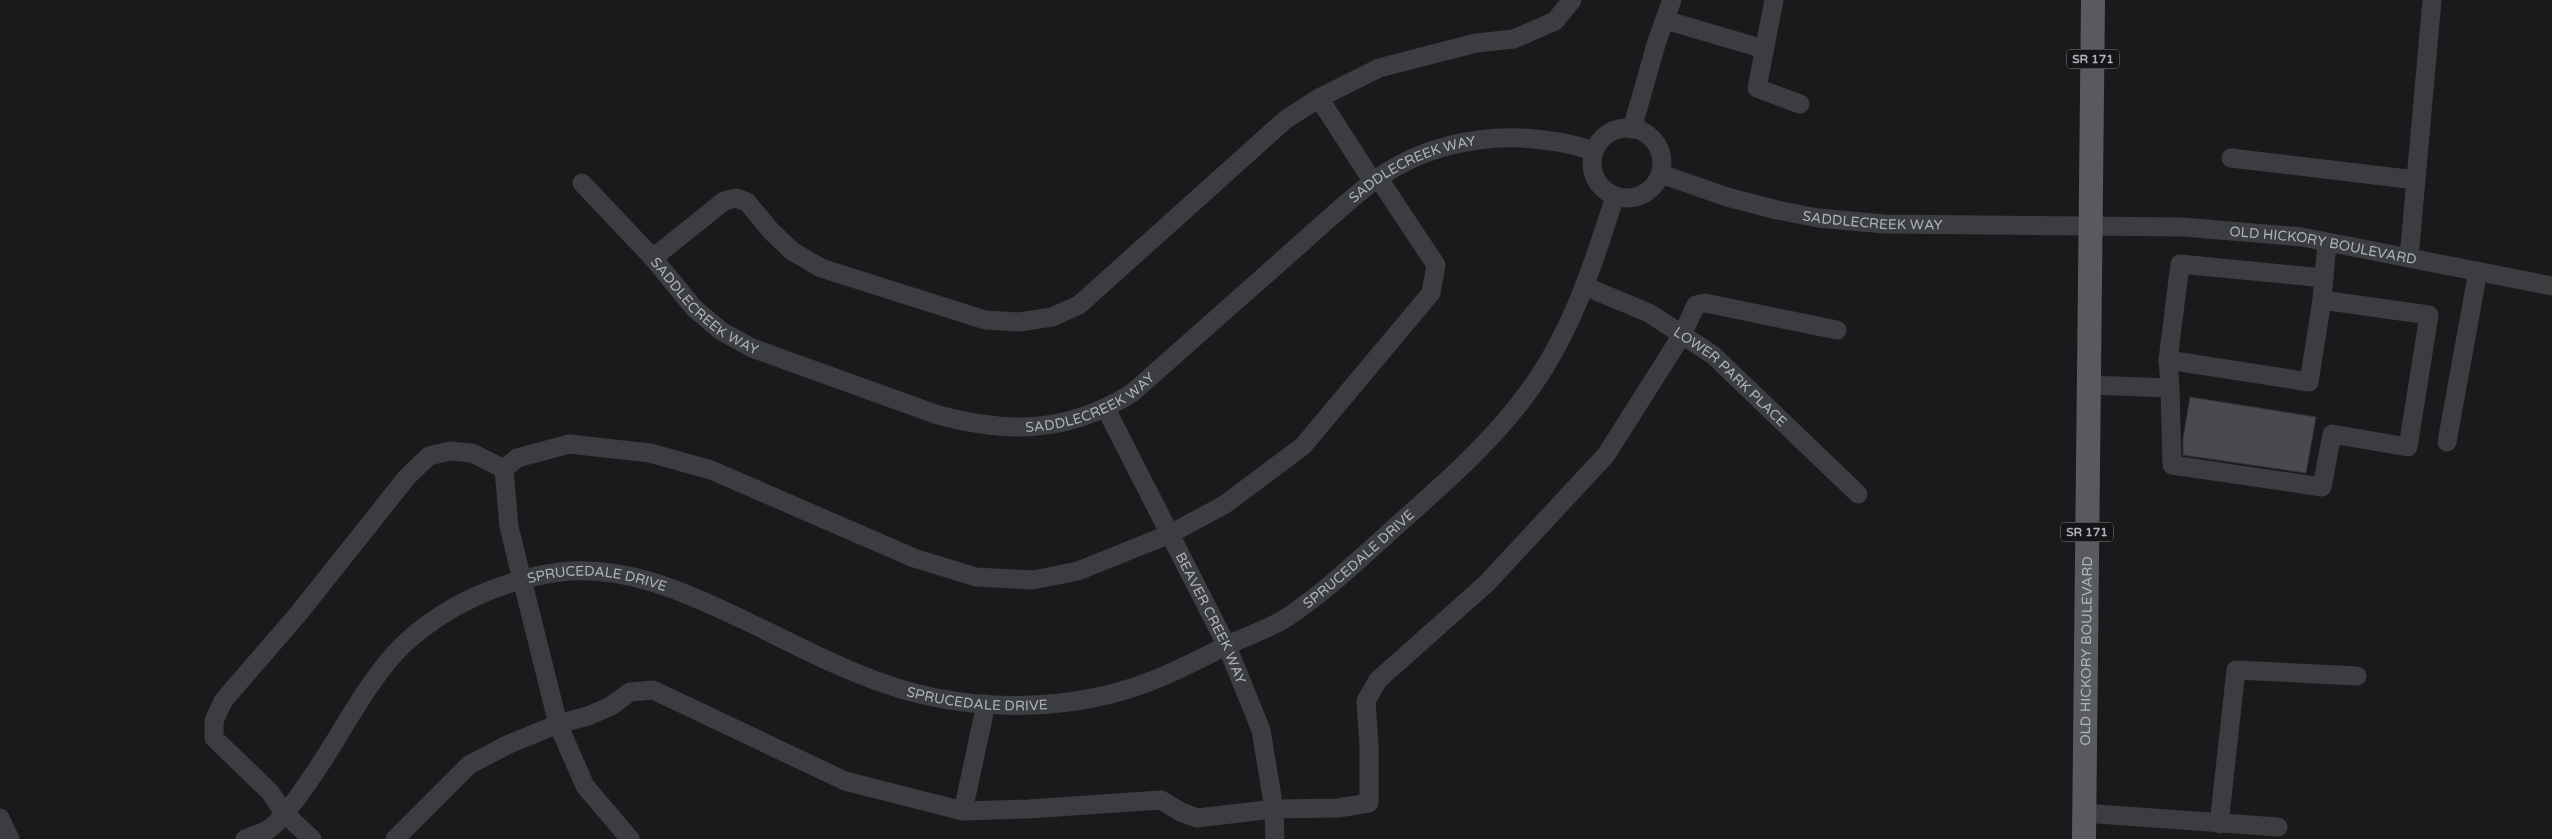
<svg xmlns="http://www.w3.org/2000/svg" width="2552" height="839" font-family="'Varela Round',sans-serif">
	<rect width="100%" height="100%" fill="#1a1a1c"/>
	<path fill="#494a4e" stroke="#343538" d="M2190,397L2316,417L2306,473L2183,455V439Z"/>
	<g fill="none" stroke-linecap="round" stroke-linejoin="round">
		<g stroke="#3b3d40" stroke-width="19">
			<path d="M1774,0L1757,88L1800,104"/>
			<path d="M1665,20L1764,49"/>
			<circle cx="1627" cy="163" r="35"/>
			<path d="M1632,129L1657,41L1672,0"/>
			<path d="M2231,158L2416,180"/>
			<path id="s1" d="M1661,174L1727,197L1777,210L1818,218L1884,224L2183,227L2302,237L2552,286"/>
			<path d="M1373,182L1319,98L1379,68L1476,43L1514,39L1555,21L1572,0"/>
			<path id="s2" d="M582,183L653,258L694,308L721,331L752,348L938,415C1009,434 1068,433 1132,393C1181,350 1230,306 1279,263C1310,236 1339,208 1371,183C1435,135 1519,127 1594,151"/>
			<path d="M653,258L724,201L736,198L747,202L771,231L792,251L821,268L985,320L1019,322L1052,317L1079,305L1285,120L1319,98"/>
			<path d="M2409,258L2432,0"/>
			<path id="s3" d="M1584,286L1649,313L1713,355L1858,494"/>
			<path d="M2168,360L2180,264L2324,278"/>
			<path d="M2089,385L2170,388L2172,465L2322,487L2332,434L2408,447L2429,315L2322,300L2327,242"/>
			<path d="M2170,388L2168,360L2309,382L2322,300"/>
			<path id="s4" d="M1106,409L1227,646L1261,730L1274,809L1275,839"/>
			<path d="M2447,442L2478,271"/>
			<path d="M963,811L986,704"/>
			<path d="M2084,813L2278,827"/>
			<path d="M0,818L10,839"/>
			<path d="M2219,824L2236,670L2357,676"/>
			<path id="s5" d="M245,839C252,836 263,833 269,829C285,818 312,777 323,760C347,723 372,675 403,645C445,605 502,580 560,572C626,564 686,593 744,620C796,645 849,674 904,690C981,712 1071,711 1146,683C1174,673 1199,659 1226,646C1246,636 1270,629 1289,616C1330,588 1366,553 1403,520C1449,479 1495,439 1531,388C1572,331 1594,263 1615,196"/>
			<path d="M312,839L284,813L270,792L214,738V721L223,701L299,613L407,477L429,456L450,451L472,453L504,469"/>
			<path d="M395,839L469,765L507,745L558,724L588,716L611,706L630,692L653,690L845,781L963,811L1028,809L1161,800L1181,812L1197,818L1274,809L1338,808L1369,803V746L1366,701L1378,680L1487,583L1606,455L1682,335L1696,305L1705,303L1837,330"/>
			<path d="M630,839L585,786L558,724L509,527L504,469L517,458L569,444L650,453L711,470L914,558L976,577L1033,580L1078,571L1170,534L1224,505L1303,446L1431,293L1436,265L1379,179"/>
		</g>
		<path stroke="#585a5f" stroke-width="24" id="s6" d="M2084,839L2093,0"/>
	</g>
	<g text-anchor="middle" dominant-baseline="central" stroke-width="5" stroke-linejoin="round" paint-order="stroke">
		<g fill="#151517" stroke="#808489" stroke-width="1">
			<rect x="2067" y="49.5" width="52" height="19" rx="4"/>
			<rect x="2061" y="522.5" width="52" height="19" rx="4"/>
		</g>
		<g font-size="12" font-weight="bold" fill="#aeb3ba">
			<text x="2093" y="59">SR 171</text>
			<text x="2087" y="532">SR 171</text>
		</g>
		<g font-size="14" fill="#aeb3ba" stroke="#151517">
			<text stroke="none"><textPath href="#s2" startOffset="1000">SADDLECREEK WAY</textPath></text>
			<text stroke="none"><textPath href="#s1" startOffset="218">SADDLECREEK WAY</textPath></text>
			<text stroke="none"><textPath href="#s1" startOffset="670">OLD HICKORY BOULEVARD</textPath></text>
			<text stroke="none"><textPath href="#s2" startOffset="175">SADDLECREEK WAY</textPath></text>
			<text stroke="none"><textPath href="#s3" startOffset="174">LOWER PARK PLACE</textPath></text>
			<text stroke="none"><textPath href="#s2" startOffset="595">SADDLECREEK WAY</textPath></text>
			<text stroke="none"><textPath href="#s5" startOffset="1292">SPRUCEDALE DRIVE</textPath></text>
			<text stroke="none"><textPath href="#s5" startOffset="468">SPRUCEDALE DRIVE</textPath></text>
			<text stroke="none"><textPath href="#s4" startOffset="234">BEAVER CREEK WAY</textPath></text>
			<text stroke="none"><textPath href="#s6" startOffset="188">OLD HICKORY BOULEVARD</textPath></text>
			<text stroke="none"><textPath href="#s5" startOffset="872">SPRUCEDALE DRIVE</textPath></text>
		</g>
	</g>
</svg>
